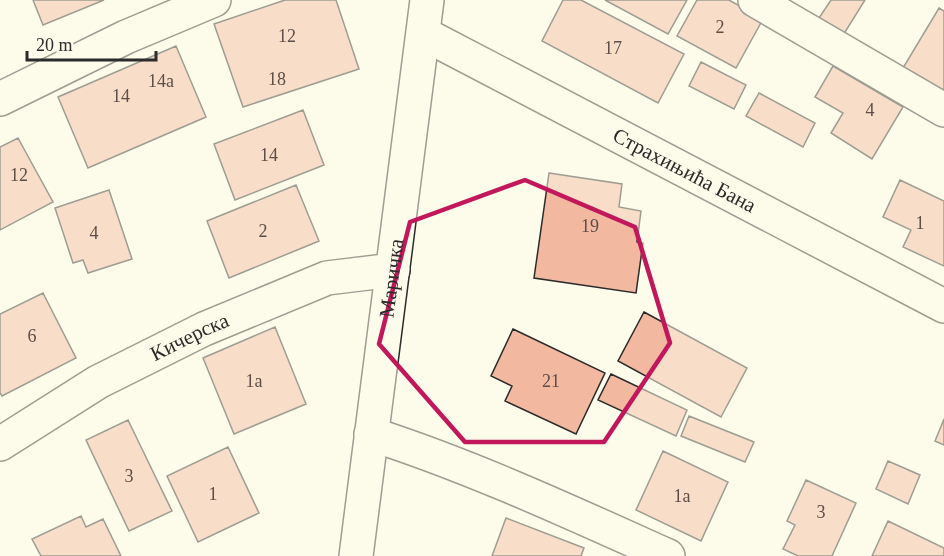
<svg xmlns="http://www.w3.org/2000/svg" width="944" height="556" font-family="'Times New Roman',serif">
	<rect width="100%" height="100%" fill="#fdfbea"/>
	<path fill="#f2b8a0" stroke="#2b2b2b" stroke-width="1.5" d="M33,0H104L43,25Z
		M285,0H336L359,69L243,107L214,24Z
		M563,0H581L684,54L658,103L542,41Z
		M605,0H687L668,34Z
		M697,0H729L763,19L736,68L677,36Z
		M831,0H865L842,37L817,21Z
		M939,8L944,11V93L903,68Z
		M176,46L206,117L88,168L58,97Z
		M701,62L746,85L734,109L689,86Z
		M833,66L903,107L872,159L831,133L843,113L815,97Z
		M759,93L815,123L803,147L746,116Z
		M303,110L324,165L235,200L214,144Z
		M18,138L53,202L0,230V147Z
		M549,173L622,184L619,207L641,211L637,242L643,243L636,293L534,278Z
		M900,180L944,201V266L903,247L911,230L883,217Z
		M296,185L319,241L229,278L207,221Z
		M109,190L132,259L88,273L83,260L73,263L55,208Z
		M43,293L76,358L2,396L0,393V314Z
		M644,312L747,368L721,417L618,361Z
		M275,327L306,404L234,434L203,358Z
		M513,329L605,373L576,434L505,401L512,386L491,376Z
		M611,374L687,410L676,436L598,400Z
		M689,416L754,442L745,462L681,436Z
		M944,419V445L935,441Z
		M128,420L172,511L129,531L86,440Z
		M228,447L259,513L198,542L167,476Z
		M663,451L728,482L701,541L636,510Z
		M888,461L920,475L908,504L876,489Z
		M806,480L856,503L832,556H798L783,549L795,525L787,521Z
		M81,516L86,527L103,519L121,556H41L32,539Z
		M506,518L584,548L581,556H492Z
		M888,521L944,548V556H872Z"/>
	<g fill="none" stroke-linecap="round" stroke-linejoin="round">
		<defs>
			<g id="minor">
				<path d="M755,0L944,110"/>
				<path id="s1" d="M424,34L944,306"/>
				<path d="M0,99L126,37L214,0"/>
				<path d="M371,434C473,467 570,512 668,556"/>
				<path id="s2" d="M0,444L98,382L204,329L327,278L393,270"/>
				<path id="s3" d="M356,556L427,0"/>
			</g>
		</defs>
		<use href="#minor" stroke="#2b2b2b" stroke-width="36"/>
		<use href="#minor" stroke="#fdfbea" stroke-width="33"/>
	</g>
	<path d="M0 0H944V556H0ZM525,180L635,227L670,343L604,442H465L379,344L410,222Z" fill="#fdfbea" fill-opacity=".55" fill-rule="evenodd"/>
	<path fill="none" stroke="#c2185b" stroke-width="4.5" stroke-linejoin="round" d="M525,180L635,227L670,343L604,442H465L379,344L410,222Z"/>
	<g text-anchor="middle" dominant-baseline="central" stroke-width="4.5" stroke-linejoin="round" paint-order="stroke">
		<g font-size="18" fill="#5d4e48">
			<text x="720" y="27">2</text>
			<text x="287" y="36">12</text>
			<text x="613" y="48">17</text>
			<text x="277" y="79">18</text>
			<text x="161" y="81">14a</text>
			<text x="121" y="96">14</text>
			<text x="870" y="110">4</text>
			<text x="269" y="155">14</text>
			<text x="19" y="175">12</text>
			<text x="920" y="223">1</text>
			<text x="590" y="226">19</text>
			<text x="263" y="231">2</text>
			<text x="94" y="233">4</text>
			<text x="32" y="336">6</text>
			<text x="254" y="381">1a</text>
			<text x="551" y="381">21</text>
			<text x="129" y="476">3</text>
			<text x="213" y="494">1</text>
			<text x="682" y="496">1a</text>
			<text x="821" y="512">3</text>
		</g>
		<g font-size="21" fill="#2b2b2b" stroke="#fdfbea">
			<text stroke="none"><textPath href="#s1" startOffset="294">Страхињића Бана</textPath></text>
			<text stroke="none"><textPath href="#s3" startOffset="280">Маричка</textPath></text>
			<text stroke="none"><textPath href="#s2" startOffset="218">Кичерска</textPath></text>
		</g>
	</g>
	<path d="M27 51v9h129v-9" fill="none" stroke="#2b2b2b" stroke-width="3"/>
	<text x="36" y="51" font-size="18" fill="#2b2b2b" stroke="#fdfbea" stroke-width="4.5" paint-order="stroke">20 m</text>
</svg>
